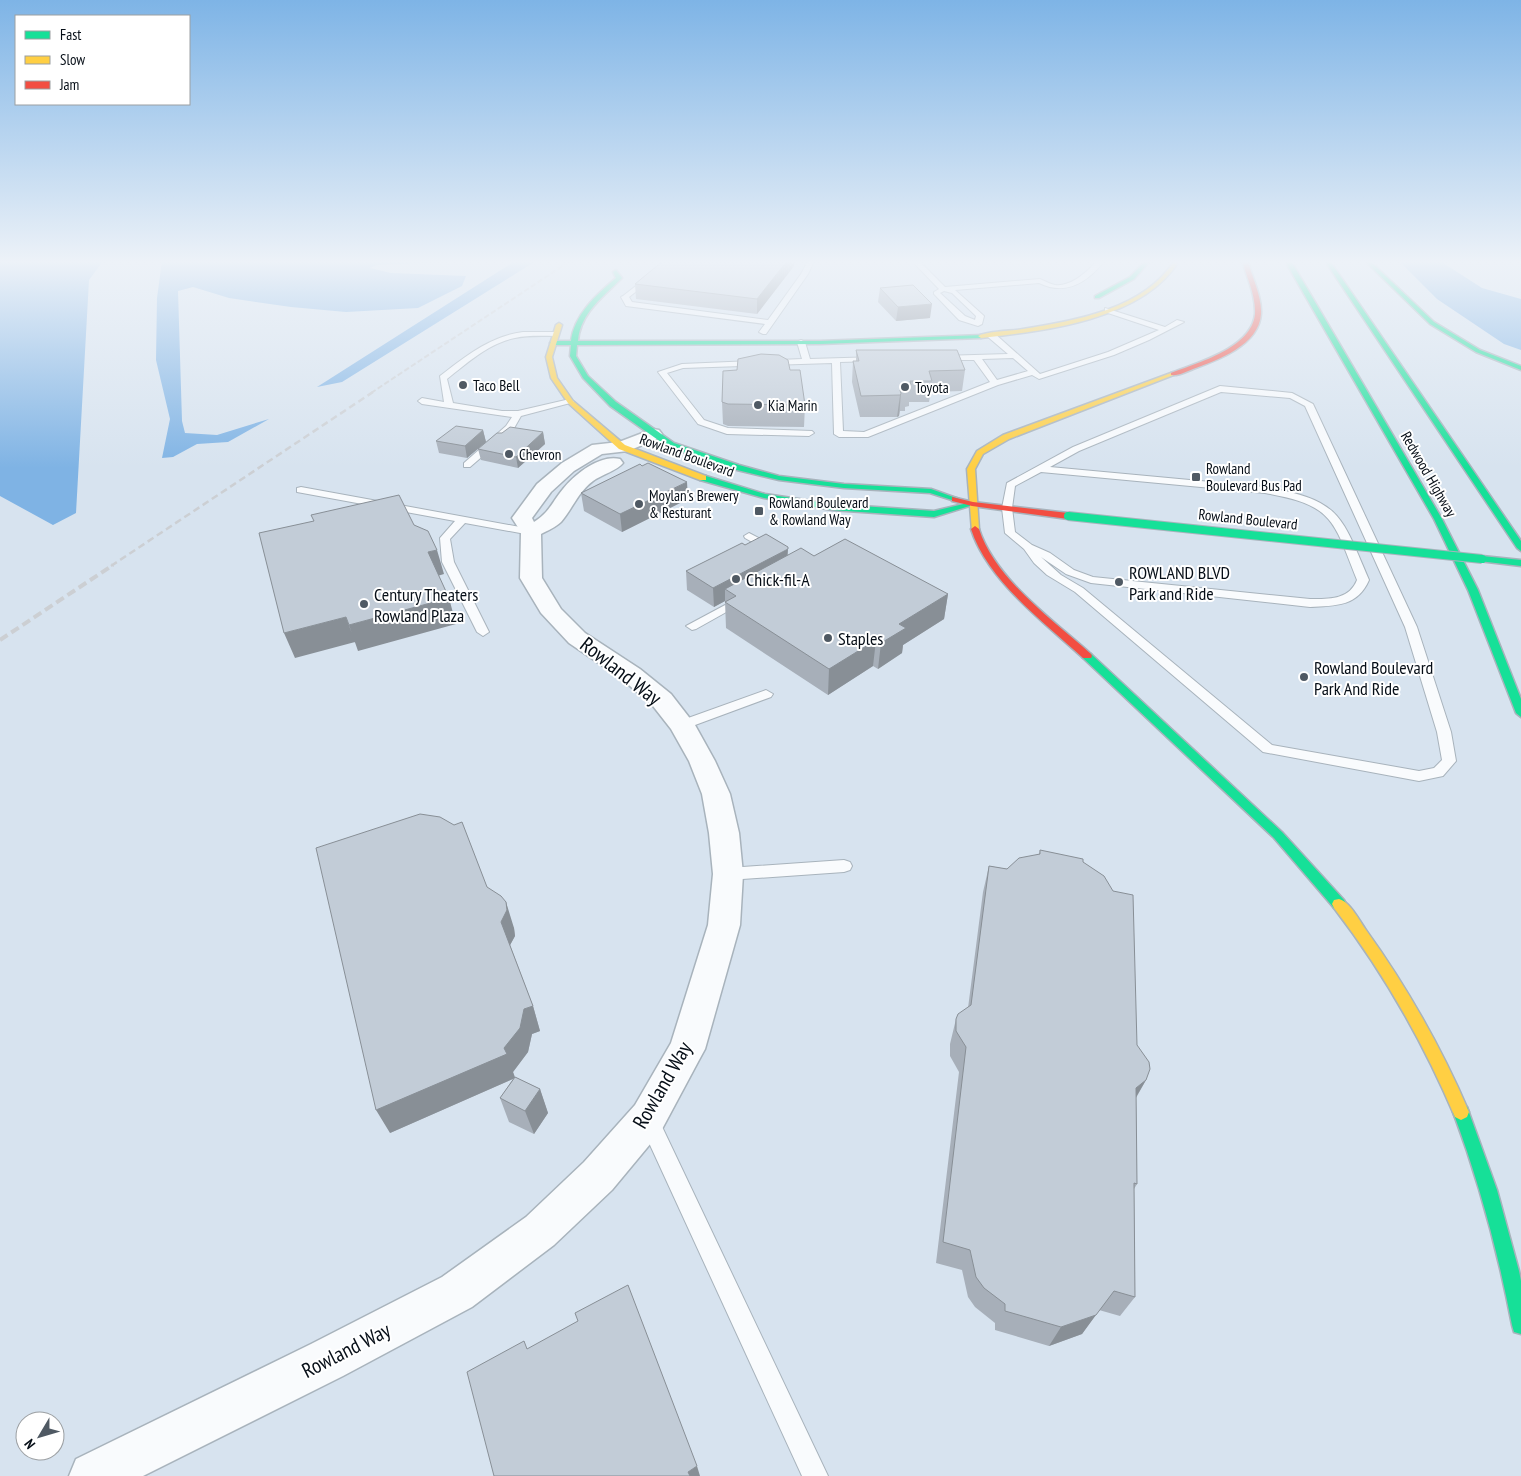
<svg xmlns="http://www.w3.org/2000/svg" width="1521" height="1476" font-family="'PT Sans Narrow',sans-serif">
	<rect width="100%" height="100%" fill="#d7e3ef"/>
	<path fill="#7fb3e4" d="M0,261H103L89,280L76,513L53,525L0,496Z
		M162,261H476L377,265L370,268L391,273L466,276L462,286L418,308L346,312L291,307L229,298L193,287L178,291L182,421L185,433L217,435L269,419L228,442L197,444L173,457L162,458L170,419L156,360L157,298Z
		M515,261H536L342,382L317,387Z
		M1399,261H1440L1482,288L1521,299V350L1504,344L1437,299Z"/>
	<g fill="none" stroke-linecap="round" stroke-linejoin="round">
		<defs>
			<path id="lane" d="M668,261H675L629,297L632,302L768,320L801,274L808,261H814L808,274L766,334H763L759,332L765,324L626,306L621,297L623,296Z
				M912,261H919L945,287L1040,279C1045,281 1050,284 1055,285C1071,287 1087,272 1097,261H1104C1087,283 1066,296 1039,283L955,290L984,316L982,324L978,326L959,320L934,294V292L939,289ZM944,291L952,293L976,316L975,320L965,316L940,293Z
				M1105,308L1165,327L1177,320L1184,322L1149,340L1114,355L1039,379L1032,375L998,385L868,437H839L834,434L832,363L683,368L667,373L704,420L728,428L812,431L814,433L809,436L727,434L698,424L658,372L682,364L802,359L797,342L801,340L805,342L810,359L878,357V361H875L840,362L843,431L864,432L990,382L974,360H941L937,358L941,356L1008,354L988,337V333H994L1040,374L1108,352L1159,330L1105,312ZM1013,358L1028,371L997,380L982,359Z
				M523,332H555L559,334L555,336C542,336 528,335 515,338C489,343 467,363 447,379L453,403L502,411H518L570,399L574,402L521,416L513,430L470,467H464V463L506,426L512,417L422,404L418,401L422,398L444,402L440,376C465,357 490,336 523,332Z
				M1220,386L1292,393L1313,404L1417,627L1451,732L1456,761L1443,776L1419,781L1263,752L1075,592L1047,575L1034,563L1024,549L1005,533L1002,508L1007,483L1073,447ZM1221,392L1290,398L1305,406L1405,627L1437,732L1442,760L1434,768L1419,771L1272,745L1083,588L1061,575L1041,557L1066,574L1091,583L1310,607C1336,606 1358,606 1369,580C1341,514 1340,500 1265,487L1050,467L1079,451ZM1041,472L1265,493C1334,505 1333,520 1357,580C1349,600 1329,599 1310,599L1093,577L1074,570L1050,553L1032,545L1015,532L1012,508L1015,486Z
				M301,487L531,529L536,532L531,535L465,523L450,539L454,562L489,632L483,636L477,632L442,562L440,538L455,521L297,492V488Z
				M749,533L774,546L775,548L774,550H766L745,538L744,536Z
				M742,596L746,597L748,599L746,601L696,629L692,630L686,626Z
				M766,690L773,694L771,697L687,728H677L675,725L677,722Z
				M844,860L850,862L852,866L850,870L844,872L728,880L722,878L720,874L722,870L728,868Z
				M649,1111L656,1114L828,1476H802L639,1121L642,1114Z"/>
			<path id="street" d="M653,429L659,430L662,434L659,438L628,451L602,454L574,471L551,492L532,518L534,522C550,512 552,502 563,489C575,474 600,454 620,459L623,463C618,470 601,475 593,481C578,492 573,508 561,522C556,527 547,531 541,534L542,578L561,609L585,633L640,669L671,694L695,725L715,761L730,794L739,833L743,874L740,925L705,1049L699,1060L661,1131L612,1190L554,1245L472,1307L343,1376L143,1476H69L76,1459L311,1344L442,1277L526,1217L584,1162L635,1105L671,1043L708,925L713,874L709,833L702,794L689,761L671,729L653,706L622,679L569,643L541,613L520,578L521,532L512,518L537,484L562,463L592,445L619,442Z"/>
			<path id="fast" d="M1145,261H1150L1134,279L1099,298H1095V296L1130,277Z
				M1285,261H1291L1442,519L1478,590L1521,699V717L1516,713L1468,590L1434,519Z
				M1325,261H1330L1521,541V551L1517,548Z
				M1365,261H1370L1434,322L1480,350L1521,366V370L1476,352L1430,324Z
				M616,270L622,278C604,296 580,313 578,341H820L983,335V337L981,338L820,344L577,345L576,356L588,376L616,402L674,443L739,465L779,476L844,484L931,489L959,499L955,501L930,493L844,488L779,480L733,469L668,447L610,406L583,378L570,356L571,345H553L550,343L553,341H571C574,315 597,294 616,278L613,272Z
				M700,476H706L765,494L832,504L934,511L972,502L976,504L934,517L832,510L764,498L700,480Z
				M1482,556L1521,560V566L1479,561V557Z
				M1087,653L1091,654L1282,832L1344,900L1346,904L1344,908L1339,909L1334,908L1274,838L1083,658L1082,656L1083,654Z
				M1461,1104L1467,1107L1497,1190L1519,1271L1521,1281V1334L1514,1332L1512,1325C1498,1252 1479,1181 1453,1112L1455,1107Z"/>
			<path id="slow" d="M1174,261H1179C1143,320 1044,331 981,338L978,336C987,331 1012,331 1023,329C1075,321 1144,309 1174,261Z
				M559,323L562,325L552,357L557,378L573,401L625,445L706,476V480H700L619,449L568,403L551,378L546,357L556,325Z
				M1171,373L1176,374L1009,439L983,454L975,469L979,529L978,531H972L967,469L977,451L1003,435Z
				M1339,899C1350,902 1359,920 1366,930C1407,987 1441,1047 1469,1112L1467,1117L1461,1120L1455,1117C1423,1042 1384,973 1334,908L1332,904L1334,900Z"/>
			<path id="jam" d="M1242,261H1248C1252,278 1262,296 1261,314C1259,345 1218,360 1193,369C1186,372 1178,376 1171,375V373C1197,363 1252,348 1255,314C1256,296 1247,278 1242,261Z
				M952,497L973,502L1068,513L1072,516L1068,519L972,506L952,501Z
				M975,526L979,529C995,579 1053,620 1091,654L1092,656L1091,658H1083C1045,623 987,580 971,529Z"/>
		</defs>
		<use href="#lane" stroke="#a8b3bc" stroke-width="2"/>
		<use href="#street" stroke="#a8b3bc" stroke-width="3"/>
		<use href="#fast" stroke="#a8b3bc" stroke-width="3"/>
		<use href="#slow" stroke="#a8b3bc" stroke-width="3"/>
		<use href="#jam" stroke="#a8b3bc" stroke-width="3"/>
		<use href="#lane" fill="#f9fbfd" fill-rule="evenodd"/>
		<use href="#street" fill="#f9fbfd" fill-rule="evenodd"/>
		<use href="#fast" fill="#16e098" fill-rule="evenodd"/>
		<use href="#slow" fill="#ffcf43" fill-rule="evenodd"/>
		<use href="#jam" fill="#f24e42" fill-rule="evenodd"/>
		<path stroke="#cccfd3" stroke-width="2" stroke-dasharray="5.5 2.5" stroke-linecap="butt" d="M371,393L570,261"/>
		<path stroke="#cccfd3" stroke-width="2.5" stroke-dasharray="7 4" stroke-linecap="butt" d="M111,566L373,392"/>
		<path stroke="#cccfd3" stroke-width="4" stroke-dasharray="9 4.5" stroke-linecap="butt" d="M0,640L113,565"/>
		<defs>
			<path id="fast-bridge" d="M1068,516L1482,559"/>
		</defs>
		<use href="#fast-bridge" stroke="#a8b3bc" stroke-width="10" stroke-linecap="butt"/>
		<use href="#fast-bridge" stroke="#16e098" stroke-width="8"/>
	</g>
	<path fill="#a7afb9" d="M663,261H794V266L757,314L636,299L635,284Z
		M880,288L930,318L896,321L878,302Z
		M856,350L965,370L962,391L931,392L929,402H909V406L905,407V411H900L899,416L897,417H860L852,382L853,361H856Z
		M790,370L805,405L804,427L728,426L723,424L722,402Z
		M483,430L486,442L467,458L439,453L436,441Z
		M543,432L545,444L518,468L481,460L478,449Z
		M581,493L688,499L622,532L584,511Z
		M787,556H814L948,594L944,619L903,645L902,653L878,669L873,666L828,695L726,628L725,601L714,607L687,590L686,571Z
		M1040,850L1083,862L1137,1045L1146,1080L1136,1098L1137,1184L1134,1189L1135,1297L1120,1316L1099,1310L1082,1334L1049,1346L995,1330V1323L975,1307L968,1297L962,1270L936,1263L959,1072L950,1056V1044L956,1019L968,1008L983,892L989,866L1007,869L1039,854Z
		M487,887L514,928L515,936L510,945L533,1006L540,1031L532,1034L528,1052L513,1072L515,1077L540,1089L548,1113L534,1134L509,1122L500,1098L513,1079L390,1133Z"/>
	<path fill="#888f96" d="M787,261H794V266L757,314V299Z
		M932,304L930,318L896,321L898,307Z
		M901,394L899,416L897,417L900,395Z
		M483,430L486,442L467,458L465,446Z
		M543,432L545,444L518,468L516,457Z
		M687,482L688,499L622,532L620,514Z
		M788,549L787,568L725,589V601L714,607L713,588Z
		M437,550L444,574L434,577L428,552Z
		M948,594L944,619L903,645L902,653L878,669L881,643L899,624Z
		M449,598L456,624L358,651L349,625Z
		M346,617L355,642L295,658L284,633Z
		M876,640L873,666L828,695L829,669Z
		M506,902L514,928L515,936L509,947L501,922Z
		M533,1006L540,1031L532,1034L528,1052L513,1072L515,1078L390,1133L376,1110L504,1048L524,1009Z
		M1146,1080L1132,1104L1136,1088Z
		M540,1089L548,1113L534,1134L525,1111Z
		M1096,1315L1082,1334L1049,1346L1061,1327Z
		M697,1466L700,1476H689L688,1472Z"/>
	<path fill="#c2ccd7" stroke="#888f96" d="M663,261H787L757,299L635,284Z
		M913,285L932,304L898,307L880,288Z
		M856,350H957L965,370L929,371L932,381H910L911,385H906L907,389L900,390L901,394L900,395L861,396L853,361H859Z
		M761,354L779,355L788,360L790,370H800L805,405L728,404L722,402L723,371L737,370L738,359Z
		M456,426L483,430L465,446L436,441Z
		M510,427L543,432L516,457L478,449L497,433H502Z
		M648,463L687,482L620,514L581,493L640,464L642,466Z
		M399,495L414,525L428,531L437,550L428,552L449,598L349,625L346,617L284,633L259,533L314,521L311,515Z
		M766,534L788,547V549L713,588L686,571L742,543L745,545Z
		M845,539L948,594L899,624L906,628L881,643L876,640L829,669L725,602L736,596L725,589L801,548L814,556Z
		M420,814L440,817L454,825L462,822L487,887L501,896L506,902L507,910L501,922L533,1006L524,1009L520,1028L504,1048L507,1054L376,1110L316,848Z
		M1040,850L1083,859V862L1104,876L1113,891L1133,895L1137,1045L1149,1062L1150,1069L1146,1080L1136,1088L1137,1184L1134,1183L1135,1297L1114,1291L1096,1315L1061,1327L1005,1311V1304L984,1288L976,1277L970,1250L943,1242L966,1047L956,1031V1019L958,1014L971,1005L989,866L1007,869L1019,858L1040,854Z
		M515,1077L540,1089L525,1111L500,1098Z
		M628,1285L697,1466L688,1472L690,1476H494L467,1372L524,1341L527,1349L578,1321L575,1313Z"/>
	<linearGradient id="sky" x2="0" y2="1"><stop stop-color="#7eb4e6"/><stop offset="0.56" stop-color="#edf2f8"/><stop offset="1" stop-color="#edf2f8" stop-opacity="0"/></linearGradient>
	<rect width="1521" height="468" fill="url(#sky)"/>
	<g fill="#4f5963" stroke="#fff" stroke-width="2">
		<circle cx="463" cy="385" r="5"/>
		<circle cx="905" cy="387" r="5"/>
		<circle cx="758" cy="405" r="5"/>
		<circle cx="509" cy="454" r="5"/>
		<rect x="1191" y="472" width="10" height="10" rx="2.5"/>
		<circle cx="639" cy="504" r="5"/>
		<rect x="754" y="506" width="10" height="10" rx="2.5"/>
		<circle cx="736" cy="579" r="5"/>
		<circle cx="1119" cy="582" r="5"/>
		<circle cx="364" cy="604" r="5"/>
		<circle cx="828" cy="638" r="5"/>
		<circle cx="1304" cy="677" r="5"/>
	</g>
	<g text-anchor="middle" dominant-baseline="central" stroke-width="4" stroke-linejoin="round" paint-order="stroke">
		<g font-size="15" fill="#060e17" stroke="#fff" text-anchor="start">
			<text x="473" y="385">Taco Bell</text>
			<text x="915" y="387">Toyota</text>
			<text x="768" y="405">Kia Marin</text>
			<text x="519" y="454">Chevron</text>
			<text x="1206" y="468">Rowland<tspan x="1206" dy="17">Boulevard Bus Pad</tspan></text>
			<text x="649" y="495">Moylan's Brewery<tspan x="649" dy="17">&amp; Resturant</tspan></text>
			<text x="769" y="502">Rowland Boulevard<tspan x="769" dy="17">&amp; Rowland Way</tspan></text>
		</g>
		<g font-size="15" fill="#060e17" stroke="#fff">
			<text transform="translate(687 455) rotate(20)">Rowland Boulevard</text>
			<text transform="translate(1429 474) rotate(60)">Redwood Highway</text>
			<text transform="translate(1248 519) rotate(6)">Rowland Boulevard</text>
		</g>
		<g font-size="18" fill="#060e17" stroke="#fff" text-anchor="start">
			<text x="1129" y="572">ROWLAND BLVD<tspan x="1129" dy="21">Park and Ride</tspan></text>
			<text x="746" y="579">Chick-fil-A</text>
			<text x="374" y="594">Century Theaters<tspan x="374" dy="21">Rowland Plaza</tspan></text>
			<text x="838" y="638">Staples</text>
			<text x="1314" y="667">Rowland Boulevard<tspan x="1314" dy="21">Park And Ride</tspan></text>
		</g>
		<g font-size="21" fill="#060e17" stroke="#fff">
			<text transform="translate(621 671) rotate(38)">Rowland Way</text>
			<text transform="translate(662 1085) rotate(-60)">Rowland Way</text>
			<text transform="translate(346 1350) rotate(-27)">Rowland Way</text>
		</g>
	</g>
	<rect x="15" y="15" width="175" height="90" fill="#ffffff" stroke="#9b9fa2"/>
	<rect x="25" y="31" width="25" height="8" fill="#16e098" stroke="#9b9fa2"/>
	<text x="60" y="40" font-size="15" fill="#060e17">Fast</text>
	<rect x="25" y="56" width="25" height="8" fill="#ffcf43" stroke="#9b9fa2"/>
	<text x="60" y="65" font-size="15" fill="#060e17">Slow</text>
	<rect x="25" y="81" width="25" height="8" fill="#f24e42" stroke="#9b9fa2"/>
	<text x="60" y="90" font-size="15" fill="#060e17">Jam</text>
	<g transform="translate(40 1436) rotate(232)"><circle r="24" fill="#ffffff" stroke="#9b9fa2"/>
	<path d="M0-4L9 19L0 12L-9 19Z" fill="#4f5963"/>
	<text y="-8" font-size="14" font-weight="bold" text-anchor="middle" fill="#060e17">N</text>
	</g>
</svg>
